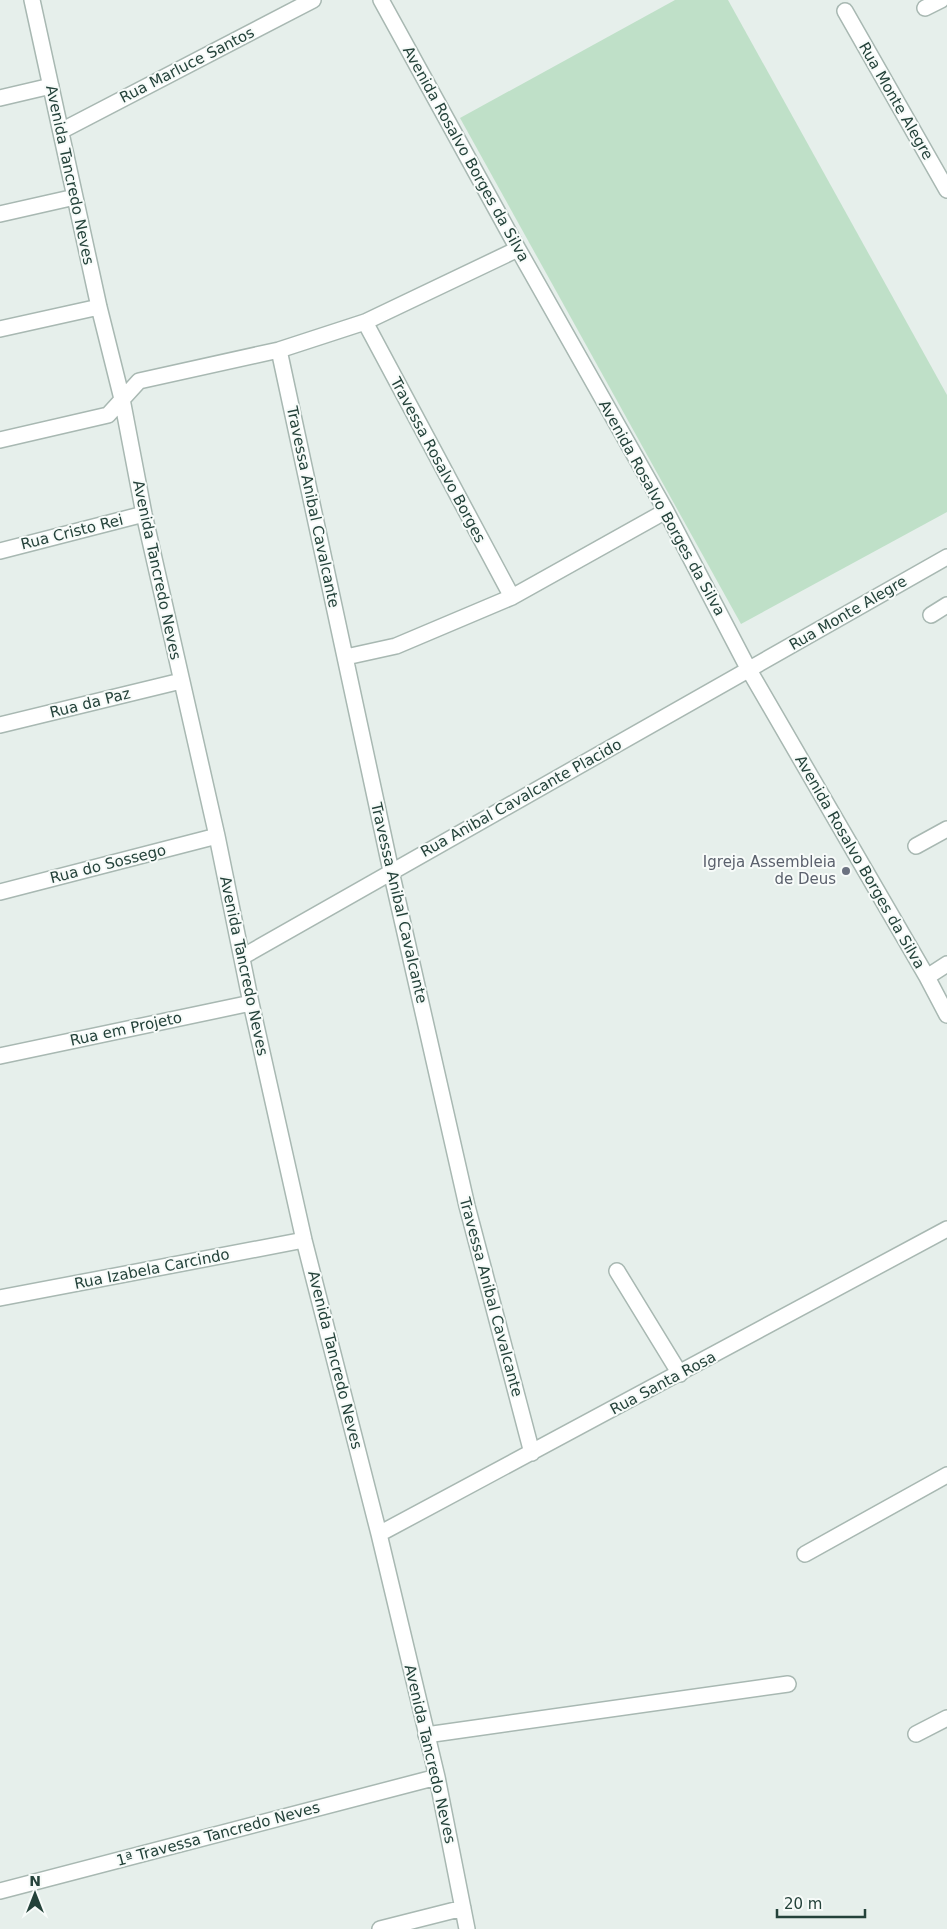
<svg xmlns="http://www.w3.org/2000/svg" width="947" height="1929" font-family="'DejaVu Sans',sans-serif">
	<rect width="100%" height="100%" fill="#e6efeb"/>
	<path fill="#bfe0c8" d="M675,0H728L947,395V512L741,624L460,118Z"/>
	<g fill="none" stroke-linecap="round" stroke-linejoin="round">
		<defs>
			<path id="minor" d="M32,0L99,307L122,399L144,514L217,836L251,1003L304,1240L379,1534L437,1777L467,1929
				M381,0L518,249L666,511L749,670L927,977L947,1015
				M925,8L941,0
				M845,11L947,190
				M0,98L51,86
				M61,131L313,0
				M0,214L75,197
				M365,322L512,597
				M0,329L99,307
				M279,350L391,871L467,1206L532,1453
				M0,440L108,415L139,381L279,350L365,322L518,249
				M0,551L144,514
				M931,615L947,605
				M346,657L396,646L512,597L666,511
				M0,725L181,681
				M916,846L947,829
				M0,892L217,836
				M242,957L947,557
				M927,977L947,964
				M0,1056L251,1003
				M617,1271L680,1374
				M0,1298L304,1240
				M379,1534L947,1229
				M805,1554L947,1475
				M916,1734L947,1718
				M426,1735L788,1684
				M0,1891L437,1777
				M380,1929L463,1908"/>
		</defs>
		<use href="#minor" stroke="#a8b8b2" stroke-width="18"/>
		<use href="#minor" stroke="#fff" stroke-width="15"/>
	</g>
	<circle fill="#6b7280" stroke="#f7fbf9" stroke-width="2" cx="846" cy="871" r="5"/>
	<g text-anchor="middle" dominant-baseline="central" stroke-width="4" stroke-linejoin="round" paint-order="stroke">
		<g font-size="15" fill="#24423a" stroke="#f7fbf9">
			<text transform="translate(187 65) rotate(-27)">Rua Marluce Santos</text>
			<text transform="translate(896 101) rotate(60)">Rua Monte Alegre</text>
			<text transform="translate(466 154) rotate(61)">Avenida Rosalvo Borges da Silva</text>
			<text transform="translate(70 175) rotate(78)">Avenida Tancredo Neves</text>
			<text transform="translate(438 460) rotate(62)">Travessa Rosalvo Borges</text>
			<text transform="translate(313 507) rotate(78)">Travessa Anibal Cavalcante</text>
			<text transform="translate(662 508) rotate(61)">Avenida Rosalvo Borges da Silva</text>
			<text transform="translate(72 532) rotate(-14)">Rua Cristo Rei</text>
			<text transform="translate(157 570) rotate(78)">Avenida Tancredo Neves</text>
			<text transform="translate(848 613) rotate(-30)">Rua Monte Alegre</text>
			<text transform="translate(90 703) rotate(-14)">Rua da Paz</text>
			<text transform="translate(521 798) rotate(-29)">Rua Anibal Cavalcante Placido</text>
			<text transform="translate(860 862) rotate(60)">Avenida Rosalvo Borges da Silva</text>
			<text transform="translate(108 864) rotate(-14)">Rua do Sossego</text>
			<text transform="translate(399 903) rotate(77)">Travessa Anibal Cavalcante</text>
			<text transform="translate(244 966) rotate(78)">Avenida Tancredo Neves</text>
			<text transform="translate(126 1029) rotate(-12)">Rua em Projeto</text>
			<text transform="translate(152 1269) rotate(-11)">Rua Izabela Carcindo</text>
			<text transform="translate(491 1297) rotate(75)">Travessa Anibal Cavalcante</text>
			<text transform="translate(335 1360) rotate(76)">Avenida Tancredo Neves</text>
			<text transform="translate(663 1383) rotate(-28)">Rua Santa Rosa</text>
			<text transform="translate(430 1754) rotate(77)">Avenida Tancredo Neves</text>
			<text transform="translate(218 1834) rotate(-15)">1ª Travessa Tancredo Neves</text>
		</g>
		<g font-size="15" fill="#5b616d" stroke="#f7fbf9" text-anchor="end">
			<text x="836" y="862">Igreja Assembleia<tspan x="836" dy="17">de Deus</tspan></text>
		</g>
	</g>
	<g transform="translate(35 1894)" stroke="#f7fbf9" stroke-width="4" paint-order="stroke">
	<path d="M0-4L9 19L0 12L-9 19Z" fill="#24423a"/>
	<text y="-8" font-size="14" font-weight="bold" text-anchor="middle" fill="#24423a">N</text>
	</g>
	<path d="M777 1909v8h88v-8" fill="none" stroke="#24423a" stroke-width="2.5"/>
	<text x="784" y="1909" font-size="15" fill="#24423a" stroke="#f7fbf9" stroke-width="4" paint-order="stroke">20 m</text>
</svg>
